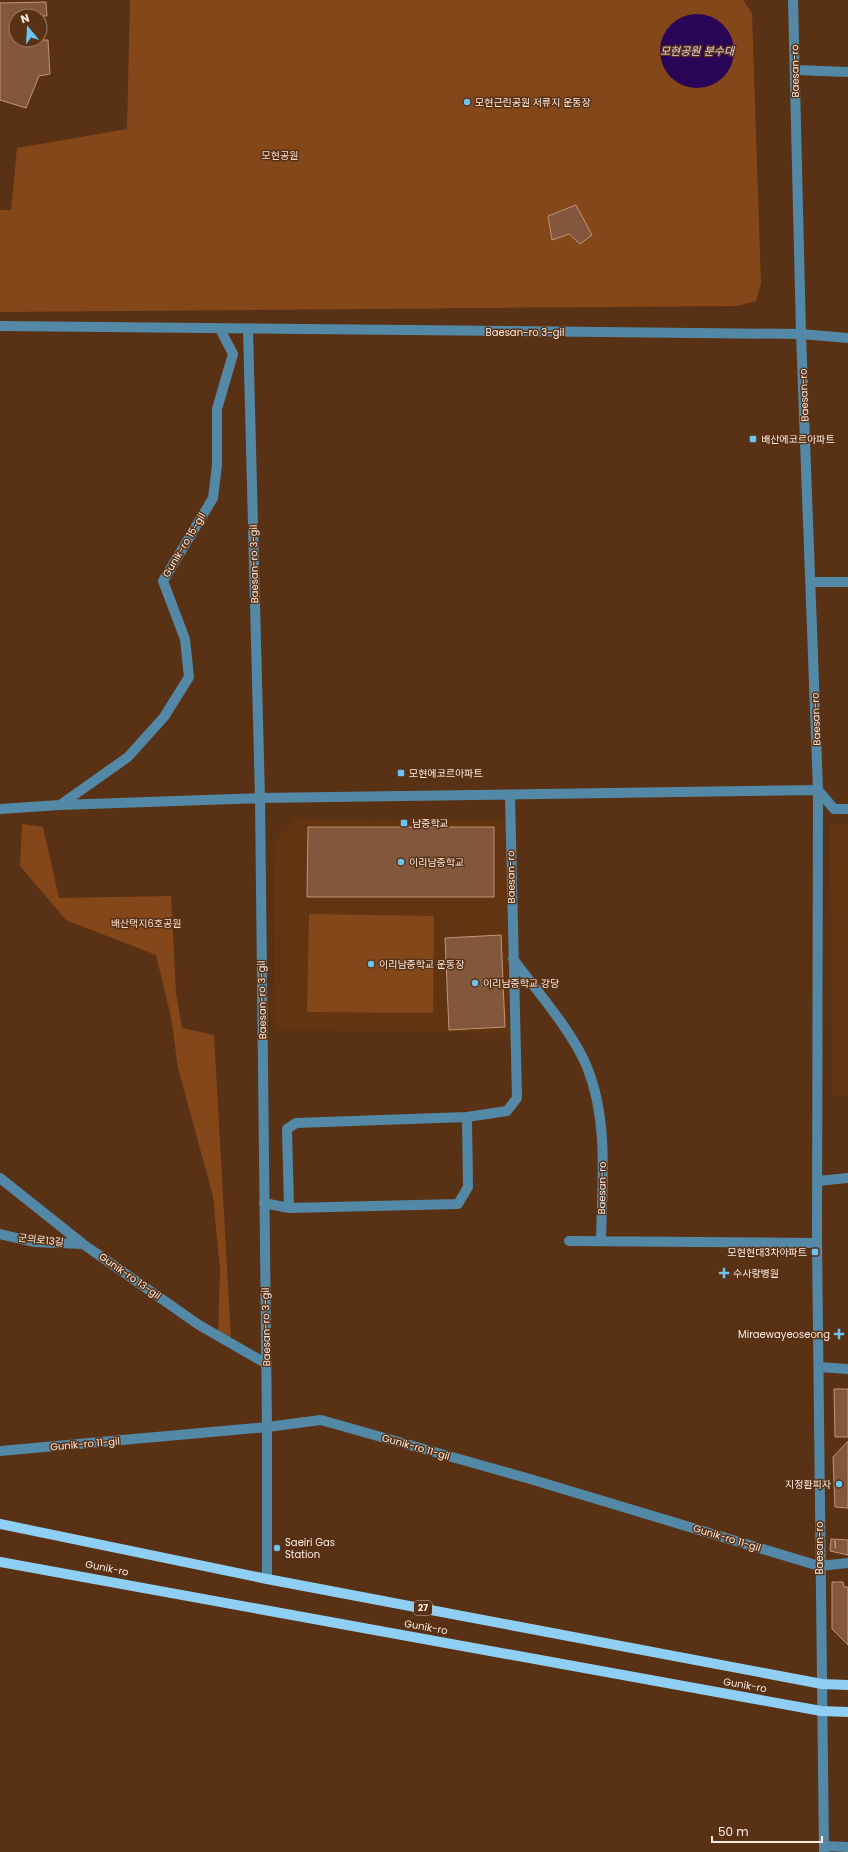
<svg xmlns="http://www.w3.org/2000/svg" width="848" height="1852" font-family="Poppins,'Noto Sans KR',sans-serif">
	<rect width="100%" height="100%" fill="#593114"/>
	<path fill="#633412" d="M296,818L507,821L509,1033L275,1030L273,843Z
		M830,825H848V1095H832Z"/>
	<path fill="#84471a" d="M130,0H743L752,13L761,284L756,301L737,306L0,312V210H11L17,148L127,129Z
		M22,824L43,827L59,898L171,896L176,993L182,1028L214,1035L231,1339L218,1337L220,1269L213,1196L178,1068L171,1017L156,955L66,920L20,866Z
		M309,914L434,916L433,1013L307,1012Z"/>
	<path fill="#280557" d="M660 51a37 37 0 1 1 74 0a37 37 0 1 1-74 0Z"/>
	<path fill="#82573b" stroke="#c39476" d="M46,2L47,16H16V40H48L50,74L39,76L26,108L0,100V3Z
		M576,205L592,235L580,244L569,234L552,240L548,216Z
		M308,827H494V897H307Z
		M501,935L505,1027L449,1030L445,938Z
		M834,1389H848V1437H835Z
		M848,1441V1508L835,1507L833,1457Z
		M831,1539L848,1540V1555L830,1551Z
		M832,1582H843L844,1587H848V1645L832,1629Z"/>
	<g fill="none" stroke-linecap="round" stroke-linejoin="round">
		<path stroke="#5389a6" stroke-width="10" d="M793,0L801,334L818,790L817,1243L824,1852
			M795,70L848,72
			M0,326L801,334L848,338
			M248,330L260,798L267,1427V1579
			M811,582H848
			M60,805L128,757L164,717L189,677L185,639L163,581L213,498L217,465V409L233,354L220,329
			M0,809L60,805L260,798L818,790L834,809H848
			M513,959C536,990 573,1032 587,1067C609,1121 602,1184 601,1241
			M0,1178L83,1244L199,1325L267,1364
			M818,1181L848,1178
			M264,1203L289,1208L458,1204L468,1187L467,1117
			M289,1208L287,1129L296,1123L467,1117L507,1111L517,1098L510,796
			M0,1234L34,1242L83,1244
			M569,1241L817,1243
			M819,1367L848,1369
			M0,1451L267,1427L321,1420L530,1479L819,1566L848,1563
			M824,1846L848,1847"/>
		<path stroke="#8fcff3" stroke-width="10" d="M0,1524L267,1579L822,1684L848,1685
			M0,1562L821,1711L848,1712"/>
	</g>
	<g fill="#6bc3f2" stroke="#593114" stroke-width="1.5">
		<circle cx="467" cy="102" r="4"/>
		<rect x="749" y="435" width="8" height="8" rx="2"/>
		<rect x="397" y="769" width="8" height="8" rx="2"/>
		<rect x="400" y="819" width="8" height="8" rx="2"/>
		<circle cx="401" cy="862" r="4"/>
		<circle cx="371" cy="964" r="4"/>
		<circle cx="475" cy="983" r="4"/>
		<rect x="811" y="1248" width="8" height="8" rx="2"/>
		<path d="M722 1267h4v4h4v4h-4v4h-4v-4h-4v-4h4z"/>
		<path d="M837 1328h4v4h4v4h-4v4h-4v-4h-4v-4h4z"/>
		<circle cx="839" cy="1484" r="4"/>
		<circle cx="277" cy="1548" r="4"/>
	</g>
	<g text-anchor="middle" dominant-baseline="central" stroke-width="3" stroke-linejoin="round" paint-order="stroke">
		<g font-size="8" fill="#dec7b9">
			<text x="835" y="1545">1</text>
		</g>
		<rect fill="#593114" stroke="#cbb4a5" stroke-width="1" x="414" y="1601" width="18" height="14" rx="3"/>
		<g font-size="9" font-weight="bold" fill="#fcece3">
			<text x="423" y="1608">27</text>
		</g>
		<g font-size="10" fill="#fcece3" stroke="#593114">
			<text transform="translate(795 71) rotate(-91)">Baesan-ro</text>
			<text x="525" y="332">Baesan-ro 3-gil</text>
			<text transform="translate(804 395) rotate(-92)">Baesan-ro</text>
			<text transform="translate(184 545) rotate(-59)">Gunik-ro 15-gil</text>
			<text transform="translate(254 564) rotate(-91)">Baesan-ro 3-gil</text>
			<text transform="translate(816 719) rotate(-92)">Baesan-ro</text>
			<text transform="translate(511 877) rotate(-91)">Baesan-ro</text>
			<text transform="translate(262 1000) rotate(-91)">Baesan-ro 3-gil</text>
			<text transform="translate(602 1188) rotate(-89)">Baesan-ro</text>
			<text transform="translate(41 1240) rotate(6)">군의로13길</text>
			<text transform="translate(130 1276) rotate(35)">Gunik-ro 13-gil</text>
			<text transform="translate(266 1327) rotate(-91)">Baesan-ro 3-gil</text>
			<text transform="translate(85 1444) rotate(-5)">Gunik-ro 11-gil</text>
			<text transform="translate(416 1447) rotate(16)">Gunik-ro 11-gil</text>
			<text transform="translate(727 1538) rotate(17)">Gunik-ro 11-gil</text>
			<text transform="translate(819 1548) rotate(-90)">Baesan-ro</text>
			<text transform="translate(107 1568) rotate(11)">Gunik-ro</text>
			<text transform="translate(426 1627) rotate(10)">Gunik-ro</text>
			<text transform="translate(745 1685) rotate(10)">Gunik-ro</text>
		</g>
		<g font-size="10" fill="#fcece3" stroke="#593114" text-anchor="start">
			<text x="475" y="102">모현근린공원 저류지 운동장</text>
			<text x="761" y="439">배산에코르아파트</text>
			<text x="409" y="773">모현에코르아파트</text>
			<text x="412" y="823">남중학교</text>
			<text x="409" y="862">이리남중학교</text>
			<text x="379" y="964">이리남중학교 운동장</text>
			<text x="483" y="983">이리남중학교 강당</text>
			<text x="807" y="1252" text-anchor="end">모현현대3차아파트</text>
			<text x="733" y="1273">수사랑병원</text>
			<text x="830" y="1334" text-anchor="end">Miraewayeoseong</text>
			<text x="831" y="1484" text-anchor="end">지정환피자</text>
			<text x="285" y="1542">Saeiri Gas<tspan x="285" dy="12">Station</tspan></text>
		</g>
		<g font-size="10" fill="#f6dac9" stroke="#593114">
			<text x="280" y="155">모현공원</text>
			<text x="146" y="923">배산택지6호공원</text>
		</g>
		<g font-size="11" font-style="italic" fill="#dfdaf6" stroke="#593114">
			<text x="697" y="51">모현공원 분수대</text>
		</g>
	</g>
	<g transform="translate(28 28) rotate(342)"><circle r="19" fill="#593114" stroke="#9a7c67"/>
	<path d="M0-3L7 15L0 10L-7 15Z" fill="#6bc3f2"/>
	<text y="-6" font-size="11" font-weight="bold" text-anchor="middle" fill="#fcece3">N</text>
	</g>
	<path d="M712 1836v6h110v-6" fill="none" stroke="#fcece3" stroke-width="2"/>
	<text x="718" y="1836" font-size="12" fill="#fcece3" stroke="#593114" stroke-width="3" paint-order="stroke">50 m</text>
</svg>
